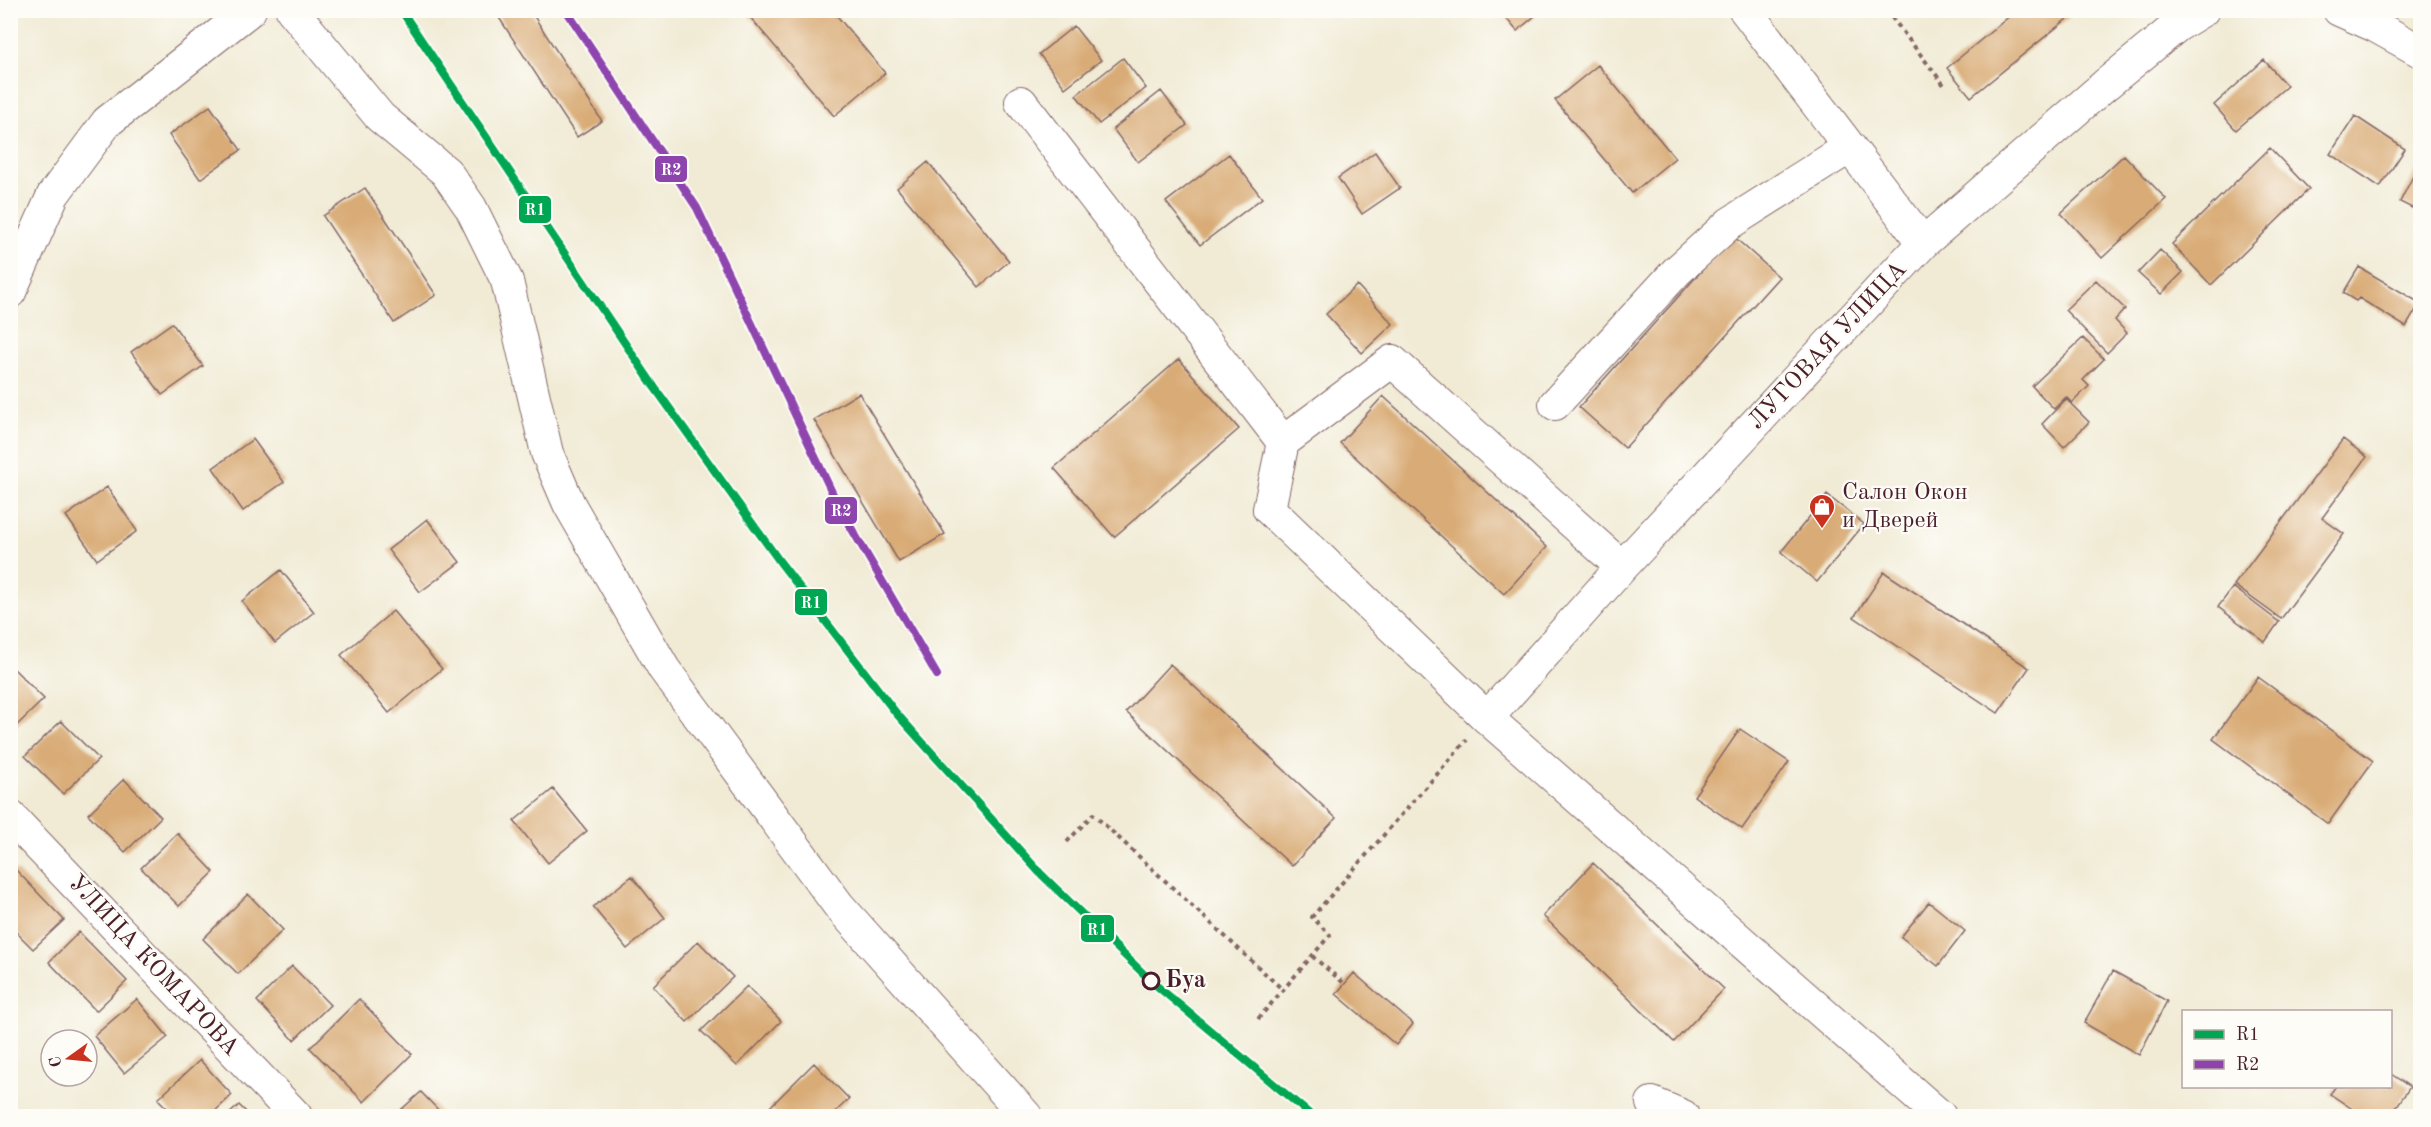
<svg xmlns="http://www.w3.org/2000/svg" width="2431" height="1127" font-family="'Old Standard TT',serif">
	<rect width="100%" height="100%" fill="#fdfcf7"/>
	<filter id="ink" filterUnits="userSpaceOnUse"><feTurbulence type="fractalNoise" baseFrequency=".0167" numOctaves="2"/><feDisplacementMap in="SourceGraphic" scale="12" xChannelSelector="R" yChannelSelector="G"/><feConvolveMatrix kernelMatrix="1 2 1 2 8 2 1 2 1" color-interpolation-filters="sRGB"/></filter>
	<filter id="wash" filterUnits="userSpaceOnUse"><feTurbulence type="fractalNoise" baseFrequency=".008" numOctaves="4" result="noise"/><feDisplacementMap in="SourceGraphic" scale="24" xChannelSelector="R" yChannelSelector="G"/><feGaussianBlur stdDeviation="1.35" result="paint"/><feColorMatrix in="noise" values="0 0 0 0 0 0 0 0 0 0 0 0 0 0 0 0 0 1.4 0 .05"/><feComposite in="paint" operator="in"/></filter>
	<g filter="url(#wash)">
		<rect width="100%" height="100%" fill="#f1ebd5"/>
		<g id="blocks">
			<path fill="#d9ac77" d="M494,10H530L602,121L577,137Z
				M744,10H832L885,73L834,116Z
				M1499,10H1542L1517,31Z
				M2017,10H2070L2073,14L1971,97L1947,68Z
				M1074,26L1101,60L1065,88L1039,54Z
				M1123,58L1146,88L1099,124L1076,95Z
				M2264,60L2287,86L2236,130L2214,105Z
				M1598,65L1675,158L1632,193L1555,100Z
				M1161,91L1187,125L1138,162L1113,129Z
				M210,106L241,150L200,179L169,135Z
				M2355,116L2405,149L2380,187L2330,154Z
				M2270,148L2309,189L2211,285L2172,244Z
				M1375,152L1400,188L1362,214L1338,178Z
				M1229,154L1262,198L1200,245L1166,202Z
				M2124,155L2166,199L2102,258L2061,213Z
				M928,162L1009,261L979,287L897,188Z
				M2420,162V212L2400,202Z
				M365,188L436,295L394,323L323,216Z
				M1733,236L1779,277L1625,448L1579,407Z
				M2160,250L2183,272L2161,294L2138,273Z
				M2359,267L2420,303L2406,327L2359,298L2356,301L2343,293Z
				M2096,280L2125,309L2115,320L2127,333L2107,353L2065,310Z
				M1357,285L1393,324L1362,353L1326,314Z
				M172,323L203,366L162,395L131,352Z
				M2083,338L2104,359L2083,380L2089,386L2072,403L2066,397L2054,409L2032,386Z
				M1179,359L1239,429L1114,537L1054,468Z
				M859,393L945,534L899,562L814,420Z
				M1383,396L1547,547L1504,594L1340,443Z
				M2066,399L2089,422L2064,447L2042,424Z
				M253,439L284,482L243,511L213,468Z
				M2343,439L2367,457L2322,518L2344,534L2281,619L2234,585Z
				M107,487L137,531L97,560L66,516Z
				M1827,495L1864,524L1817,582L1781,552Z
				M427,519L460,562L420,592L388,550Z
				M281,570L314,612L275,643L242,601Z
				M1884,572L2029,668L1998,713L1854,617Z
				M2233,587L2279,622L2265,642L2218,607Z
				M393,611L442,669L389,713L341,655Z
				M1170,664L1336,818L1292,866L1126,712Z
				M10,665L44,699L10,732Z
				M2258,677L2373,761L2328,824L2213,739Z
				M61,721L99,759L63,794L25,756Z
				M1740,729L1789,762L1742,829L1694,796Z
				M124,779L161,817L125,852L88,814Z
				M553,789L587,831L548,863L514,821Z
				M177,833L214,872L179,906L141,868Z
				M1593,863L1724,989L1674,1042L1543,916Z
				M16,870L64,920L33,949L10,926V876Z
				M632,876L665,918L627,949L593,907Z
				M248,894L283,930L238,974L203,939Z
				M1929,902L1965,931L1938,966L1901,937Z
				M79,932L127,981L96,1011L49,962Z
				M698,941L733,977L687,1022L653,986Z
				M292,966L330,1005L294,1040L257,1001Z
				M2113,971L2167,1001L2139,1055L2084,1023Z
				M1354,973L1413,1024L1396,1045L1336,994Z
				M747,986L781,1021L737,1066L701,1031Z
				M137,999L168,1037L124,1073L94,1036Z
				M359,999L412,1054L364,1102L310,1048Z
				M200,1060L232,1095L210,1116H175L158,1099Z
				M814,1063L849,1099L831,1116H778L769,1108Z
				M2391,1074L2410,1087L2390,1116H2363L2330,1094L2336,1086H2390Z
				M421,1092L444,1116H394Z
				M239,1105L250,1116H227Z"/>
		</g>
	</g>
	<g filter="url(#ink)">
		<use href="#blocks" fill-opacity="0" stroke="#846666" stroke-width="1.5"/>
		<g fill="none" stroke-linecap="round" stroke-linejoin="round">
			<defs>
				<path id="minor" d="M292,10L380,117L446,172L471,208L507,281L547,453L569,504L664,669L839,906L1026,1116
					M1745,10L1923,243
					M2339,10L2375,26L2420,51
					M1021,102L1283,442L1269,509L1487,718L1940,1116
					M10,292L53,195L107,122L250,10
					M1555,404L1677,271L1730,223L1850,147
					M1283,442L1392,361L1622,567
					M1487,718L1622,567L1923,243L2105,85L2177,26L2203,10
					M10,816L296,1116
					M1652,1103L1683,1116"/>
			</defs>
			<use href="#minor" stroke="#846666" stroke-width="34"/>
			<path stroke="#846666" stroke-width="4" stroke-dasharray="4.5 4.5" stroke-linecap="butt" d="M1886,10L1944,85
				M1067,842L1093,814L1283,990
				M1312,956L1345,984
				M1258,1019L1330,935L1312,917L1467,740"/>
			<use href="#minor" stroke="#fff" stroke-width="32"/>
			<defs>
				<path id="rail-1" d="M401,10L655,388L780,562L896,713L1040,873L1151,981L1312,1116"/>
				<path id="rail-2" d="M566,10L697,208L839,507L937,675"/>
			</defs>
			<use href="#rail-1" stroke="#fdfcf7" stroke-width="12"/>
			<use href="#rail-2" stroke="#fdfcf7" stroke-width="12"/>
			<use href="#rail-1" stroke="#00a651" stroke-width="8"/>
			<use href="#rail-2" stroke="#8e44ad" stroke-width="8"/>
		</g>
	</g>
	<defs>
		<symbol id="shop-pin" viewBox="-11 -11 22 30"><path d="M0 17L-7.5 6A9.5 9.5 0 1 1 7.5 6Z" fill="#c8321e" stroke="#fdfcf7"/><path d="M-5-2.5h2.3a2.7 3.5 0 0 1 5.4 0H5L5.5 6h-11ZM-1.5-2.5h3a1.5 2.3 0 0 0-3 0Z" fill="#fff"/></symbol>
	</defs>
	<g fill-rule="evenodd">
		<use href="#shop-pin" x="1807" y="492" width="30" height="40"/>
	</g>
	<circle fill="#fdfcf7" stroke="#4a1f2b" stroke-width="3" cx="1151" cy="981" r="8"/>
	<g text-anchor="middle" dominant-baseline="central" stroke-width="4.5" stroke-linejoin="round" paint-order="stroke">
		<g font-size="24" fill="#4a1f2b" stroke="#fdfcf7">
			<text transform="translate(1828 346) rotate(-47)">ЛУГОВАЯ УЛИЦА</text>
			<text transform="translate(153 966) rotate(47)">УЛИЦА КОМАРОВА</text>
		</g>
		<g font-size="24" fill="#4a1f2b" stroke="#fdfcf7" text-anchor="start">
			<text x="1842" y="493">Салон Окон<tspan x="1842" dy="28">и Дверей</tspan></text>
		</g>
		<g font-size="24" font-weight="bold" fill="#4a1f2b" stroke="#fdfcf7" text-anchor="start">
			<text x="1165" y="981">Буа</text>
		</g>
	</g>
	<g stroke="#fdfcf7" stroke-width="2">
		<rect x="654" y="155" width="34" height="28" rx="6" fill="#8e44ad"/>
		<rect x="518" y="195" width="34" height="29" rx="6" fill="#00a651"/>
		<rect x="824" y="496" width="34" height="29" rx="6" fill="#8e44ad"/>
		<rect x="794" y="588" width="34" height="28" rx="6" fill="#00a651"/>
		<rect x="1080" y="914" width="35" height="29" rx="6" fill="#00a651"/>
	</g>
	<g font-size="16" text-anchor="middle" font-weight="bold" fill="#fff">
		<text x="671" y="175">R2</text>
		<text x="535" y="215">R1</text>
		<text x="841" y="516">R2</text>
		<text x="811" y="608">R1</text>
		<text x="1097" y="935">R1</text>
	</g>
	<rect width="2431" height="1127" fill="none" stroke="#fdfcf7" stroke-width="36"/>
	<rect x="2182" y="1010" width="210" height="78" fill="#fdfcf7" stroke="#b5a4a5" stroke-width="1.5"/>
	<rect x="2194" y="1030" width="30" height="9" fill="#00a651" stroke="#b5a4a5" stroke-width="1.5"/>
	<text x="2236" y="1040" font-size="18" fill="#4a1f2b">R1</text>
	<rect x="2194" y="1060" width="30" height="9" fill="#8e44ad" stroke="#b5a4a5" stroke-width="1.5"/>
	<text x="2236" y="1070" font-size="18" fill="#4a1f2b">R2</text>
	<g transform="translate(69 1058) rotate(255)"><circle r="28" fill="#fdfcf7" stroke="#b5a4a5" stroke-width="1.5"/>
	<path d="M0-4.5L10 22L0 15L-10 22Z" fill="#c8321e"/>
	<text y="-9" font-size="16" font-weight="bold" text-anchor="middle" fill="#4a1f2b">С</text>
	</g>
</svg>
